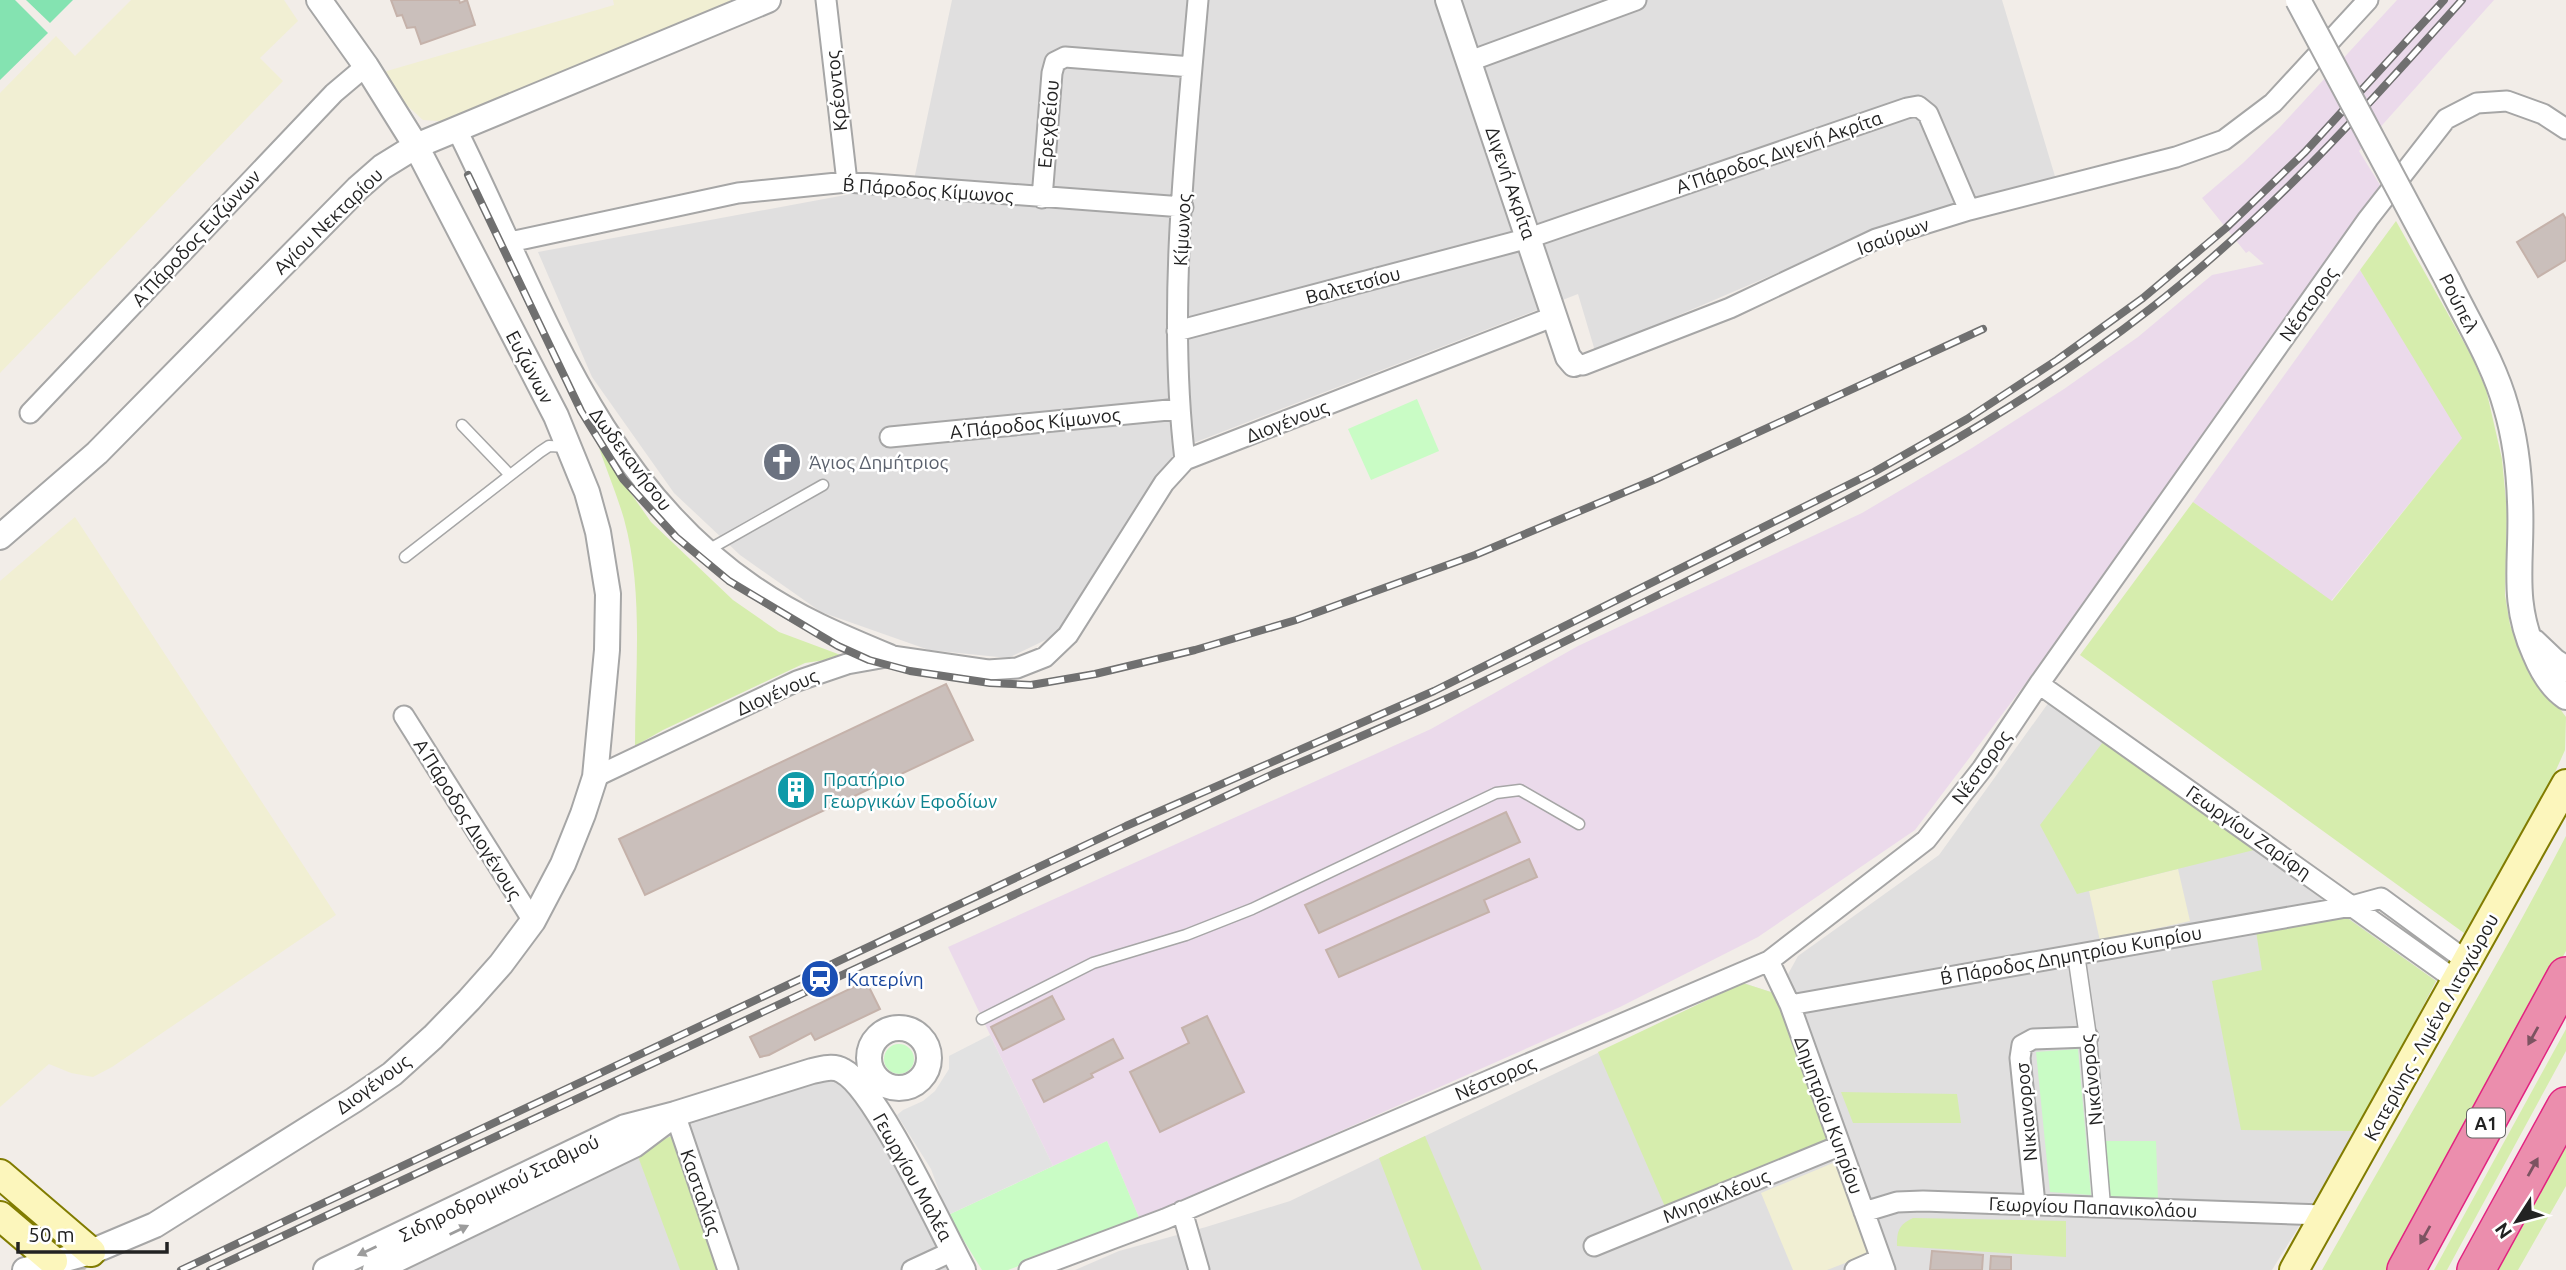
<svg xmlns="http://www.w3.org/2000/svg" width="2566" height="1270" font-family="Ubuntu,sans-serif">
	<rect width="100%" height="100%" fill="#f2ede8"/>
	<path fill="#e0dfdf" d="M952,0H2002L2057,183L1873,232L1595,351L1578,294L1178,449L1060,633L1008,658L929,650L821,612L740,555L674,493L592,377L538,252L867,191L911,194Z
		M2049,702L2436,981L2358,1131L2272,1270H1075L1119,1251L1206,1227L1290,1201L1743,983L1777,994L1798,956L1939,855Z
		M841,1070L960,1270H397L675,1114Z"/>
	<path fill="#ebdaeb" d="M2397,0H2494L2359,151L2380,185L2025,684L1915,830L1758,937L1620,1007L1140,1220L1107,1141L1053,1166L948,947L1431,729L1578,646L1862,513L1972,448L2064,389L2138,337L2212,275L2264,264L2249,251L2246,253L2202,198L2243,163L2280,127Z
		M2360,270L2463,437L2331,601L2193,502Z"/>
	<path fill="#f1efd3" d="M131,0H284L298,21L260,58L283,81L0,373V93L56,36L75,56Z
		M613,0H747L451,122L423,120L402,101L380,73L614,5Z
		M75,517L336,915L112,1067L93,1077L71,1073L49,1064L0,1107V581Z
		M2178,869L2190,921L2100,941L2089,891Z
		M1840,1160L1874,1252L1827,1270H1793L1761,1193Z"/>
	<path fill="#d6edad" d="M2396,221L2472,357L2486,389L2502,459L2507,512L2505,595L2510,625L2525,662L2566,717L2565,750L2552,779L2464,933L2080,655L2193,502L2332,601L2462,438L2360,270Z
		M599,448L651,522L733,600L779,632L846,657L805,663L663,730L635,746C635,671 644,592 624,519C617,495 607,471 599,448Z
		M2103,742L2254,850L2077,894L2040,825Z
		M2566,836V951L2392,1270H2322C2403,1125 2489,983 2566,836Z
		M2343,915L2436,981L2358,1131L2241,1130L2212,981L2262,970L2256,931Z
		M1743,983L1777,994L1834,1144L1666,1209L1598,1052Z
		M2566,1029V1051L2447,1270H2434Z
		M1841,1092L1957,1094L1961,1123H1853Z
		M674,1135L719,1270H680L636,1151Z
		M1425,1136L1482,1270H1422L1379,1158Z
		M2566,1142V1186L2518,1270H2495Z
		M1913,1218L2066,1221V1257L1897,1246C1897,1230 1899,1225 1913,1218Z"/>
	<path fill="#c9fcc5" d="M1417,399L1439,451L1371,480L1348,429Z
		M884 1059a15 15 0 1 1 30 0a15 15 0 1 1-30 0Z
		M2078,1049L2091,1195L2050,1192L2036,1052Z
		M1107,1141L1140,1220L1008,1270H982L948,1215Z
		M2105,1141H2156L2158,1200H2108Z"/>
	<path fill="#84e3b1" d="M0,0H15L48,33L0,80Z
		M26,0H73L50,23Z"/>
	<path fill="#e2e2e2" d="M990,1035L1053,1166L948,1215L931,1169L897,1115L903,1110L923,1101L935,1091L949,1069V1056Z"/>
	<path fill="#cabfbb" stroke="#c5b2aa" stroke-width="2" d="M391,0H459L460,3L467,0L475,25L421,44L415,27L407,28L402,15L397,16Z
		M2563,214L2566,219V260L2538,277L2517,242Z
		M946,684L973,740L645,895L619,839Z
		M1506,812L1520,842L1319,933L1305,905Z
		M1529,859L1537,877L1484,900L1489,912L1339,977L1326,950Z
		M866,981L880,1009L815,1040L811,1033L769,1055L760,1057L750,1037Z
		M1052,996L1064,1019L1003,1050L991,1027Z
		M1207,1016L1244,1092L1160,1132L1130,1072L1189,1043L1182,1028Z
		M1113,1039L1123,1058L1091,1074L1093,1077L1044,1102L1033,1080Z
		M1932,1251L1983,1255L1982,1270H1930Z
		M1991,1256L2011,1257V1270H1990Z"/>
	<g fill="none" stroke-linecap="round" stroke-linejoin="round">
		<path stroke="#c8c4c0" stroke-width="28" stroke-dasharray="28 14" stroke-linecap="butt" d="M17,1211L85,1270"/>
		<defs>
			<path id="service" d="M462,425L510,475
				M708,550L823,485
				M405,557L540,452L549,446L567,447
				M982,1019L1093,963L1186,935L1252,909L1496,793L1520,790L1579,824"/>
			<path id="pedestrian" d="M2076,954L2088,1037L2102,1206"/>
			<path id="minor" d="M826,0L847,182
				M1470,61L1636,0
				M457,130C538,292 596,479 754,586C797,616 843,635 891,655
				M1042,198L1052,73L1055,62L1065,57L1192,67
				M510,242L738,193L847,182L1183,207
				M1177,331L1529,238L1907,108L1918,106L1928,114L1969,210
				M1574,364L1583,365L1730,308L1876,239L1969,210L2176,157L2224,140L2273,103L2368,0
				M30,413L334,93L366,66
				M890,437L1179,409
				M1185,460C1167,312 1185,149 1198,0
				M2039,684L2457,981
				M404,716L533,921
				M595,777L797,681L847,664L892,656L988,670L1017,668L1045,657L1068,635L1164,483L1185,460L1555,316
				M1769,961L1790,1005L1885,1270
				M1790,1005L2352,906L2381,898L2468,962
				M675,1114L728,1270
				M2035,1204L2020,1058L2022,1045L2033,1039L2088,1037
				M1182,1211L1199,1270
				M1864,1212L1897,1202L1923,1201L2324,1215
				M1594,1246L1839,1146
				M912,1270L953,1251
				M1029,1270L1165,1219L1251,1182L1769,961L1926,840L1982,769L2039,684L2368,219L2446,119L2477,103L2507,101L2543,114L2566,129
				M1855,1270L1880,1259"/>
			<path id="tertiary" d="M1448,0L1568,357L1574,364
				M2448,281C2468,322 2494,363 2506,407C2515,437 2519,470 2520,502C2523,559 2510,599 2535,654C2542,671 2551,687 2566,697
				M0,537L97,453L358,188L382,167L416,146L768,0
				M2534,642L2554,661L2566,669
				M869 1058a30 30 0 1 1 60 0a30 30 0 1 1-60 0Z
				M25,1270L91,1252L155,1225L354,1100L392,1074L433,1037L469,1000L501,964L533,921L563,864L583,814L595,777L607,650L608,594L598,532L587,492L556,416L416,146L366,66L319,0
				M326,1270L625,1127L675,1114L812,1071C823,1069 833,1065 843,1071C876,1088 942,1231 963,1270
				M375,1270L634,1145L666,1121"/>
			<path id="secondary" d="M0,1174L91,1252
				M0,1216L53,1261
				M2294,1270L2566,784"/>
			<path id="motorway" d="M2406,1270L2566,976
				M2476,1270L2566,1106"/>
		</defs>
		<use href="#service" stroke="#a6a6a6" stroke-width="13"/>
		<use href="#pedestrian" stroke="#a6a6a6" stroke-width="19"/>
		<use href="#minor" stroke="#a6a6a6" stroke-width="23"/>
		<use href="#tertiary" stroke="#a6a6a6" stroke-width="28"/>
		<use href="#secondary" stroke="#817c01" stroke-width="32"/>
		<use href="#motorway" stroke="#e22380" stroke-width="40"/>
		<use href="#service" stroke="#fff" stroke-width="10"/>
		<use href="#pedestrian" stroke="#fff" stroke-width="16"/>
		<use href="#minor" stroke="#fff" stroke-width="19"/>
		<use href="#tertiary" stroke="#fff" stroke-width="24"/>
		<use href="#secondary" stroke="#fcf6bc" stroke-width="28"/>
		<use href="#motorway" stroke="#eb8ead" stroke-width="37"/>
		<defs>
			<path id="rail" d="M468,175L581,411L623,479L676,537L729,581L838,646L869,660L910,671L990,683L1031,685L1095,674L1195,650L1296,620L1475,555L1656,479L1983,329
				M181,1270L1126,826L1434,691L1874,472L1967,419L2057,360L2143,298L2226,228L2305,152L2444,0
				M210,1270L1273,774C1329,750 1384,727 1439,702C1520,665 1599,624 1679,585C1843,504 2005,422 2150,309C2266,219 2365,109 2462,0"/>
		</defs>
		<use href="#rail" stroke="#707070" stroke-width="8"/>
		<use href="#rail" stroke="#fff" stroke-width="5" stroke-dasharray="16" stroke-linecap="butt"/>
		<defs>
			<path id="tertiary-bridge" d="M2298,0L2448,281"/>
		</defs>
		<use href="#tertiary-bridge" stroke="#a6a6a6" stroke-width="28" stroke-linecap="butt"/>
		<use href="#tertiary-bridge" stroke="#fff" stroke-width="24"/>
	</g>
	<defs><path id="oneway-solid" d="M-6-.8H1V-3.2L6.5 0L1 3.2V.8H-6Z" transform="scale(1.75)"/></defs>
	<g fill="#7c5361">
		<use href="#oneway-solid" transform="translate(2533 1036) rotate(119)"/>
		<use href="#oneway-solid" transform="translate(2533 1167) rotate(-61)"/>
		<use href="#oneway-solid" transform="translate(2425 1235) rotate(119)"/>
	</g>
	<g fill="#9c9c9c">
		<use href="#oneway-solid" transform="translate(459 1230) rotate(-26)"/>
		<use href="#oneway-solid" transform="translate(367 1251) rotate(155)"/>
	</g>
	<defs>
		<symbol id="church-disc" viewBox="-11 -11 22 22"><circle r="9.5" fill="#6b7280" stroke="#fff"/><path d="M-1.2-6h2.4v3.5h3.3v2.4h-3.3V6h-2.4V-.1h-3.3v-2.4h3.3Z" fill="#fff"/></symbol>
		<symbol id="building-disc" viewBox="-11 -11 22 22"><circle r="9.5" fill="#0f9aa8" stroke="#fff"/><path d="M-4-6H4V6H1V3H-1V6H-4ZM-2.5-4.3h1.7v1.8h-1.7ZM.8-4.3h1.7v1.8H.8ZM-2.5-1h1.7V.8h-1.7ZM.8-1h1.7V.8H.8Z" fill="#fff"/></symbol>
		<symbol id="station-disc" viewBox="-11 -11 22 22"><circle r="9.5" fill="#1a4fb4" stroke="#fff"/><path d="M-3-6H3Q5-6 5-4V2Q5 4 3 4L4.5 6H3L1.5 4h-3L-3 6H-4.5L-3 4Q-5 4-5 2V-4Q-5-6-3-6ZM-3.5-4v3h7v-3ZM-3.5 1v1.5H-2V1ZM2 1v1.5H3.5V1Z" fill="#fff"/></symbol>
	</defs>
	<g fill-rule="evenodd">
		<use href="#church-disc" x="760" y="440" width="44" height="44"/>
		<use href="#building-disc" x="774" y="768" width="44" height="44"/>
		<use href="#station-disc" x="798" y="957" width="44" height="44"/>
	</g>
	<g text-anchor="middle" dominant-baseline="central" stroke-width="5" stroke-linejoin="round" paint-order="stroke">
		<rect fill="#fff" stroke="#646464" stroke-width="2" x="2467" y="1108.5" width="38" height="29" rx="5"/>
		<g font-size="18" font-weight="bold" fill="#222">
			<text x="2486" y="1123">Α1</text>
		</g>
		<g font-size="19" fill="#222" stroke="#fff">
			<text transform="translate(836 91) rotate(-96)">Κρέοντος</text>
			<text transform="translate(1048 124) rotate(-85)">Ερεχθείου</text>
			<text transform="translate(1779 152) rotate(-19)">Α΄ Πάροδος Διγενή Ακρίτα</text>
			<text transform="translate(1511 183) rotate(71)">Διγενή Ακρίτα</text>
			<text transform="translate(928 190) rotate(4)">Β΄ Πάροδος Κίμωνος</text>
			<text transform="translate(328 221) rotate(-44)">Αγίου Νεκταρίου</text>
			<text transform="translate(1182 230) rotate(-87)">Κίμωνος</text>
			<text transform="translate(1893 236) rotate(-20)">Ισαύρων</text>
			<text transform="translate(196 238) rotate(-47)">Α΄ Πάροδος Ευζώνων</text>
			<text transform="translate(1353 285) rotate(-15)">Βαλτετσίου</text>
			<text transform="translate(2459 303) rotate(63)">Ρούπελ</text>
			<text transform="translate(2308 304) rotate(-55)">Νέστορος</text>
			<text transform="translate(530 367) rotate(62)">Ευζώνων</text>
			<text transform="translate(1287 421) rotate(-21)">Διογένους</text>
			<text transform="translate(1035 423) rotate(-6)">Α΄ Πάροδος Κίμωνος</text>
			<text transform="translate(631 459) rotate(53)">Δωδεκανήσου</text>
			<text transform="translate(777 692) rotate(-24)">Διογένους</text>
			<text transform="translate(1981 767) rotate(-54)">Νέστορος</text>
			<text transform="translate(468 819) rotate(58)">Α΄ Πάροδος Διογένους</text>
			<text transform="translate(2249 832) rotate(35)">Γεωργίου Ζαρίφη</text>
			<text transform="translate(2071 955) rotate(-10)">Β΄ Πάροδος Δημητρίου Κυπρίου</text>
			<text transform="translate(2431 1027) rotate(-61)">Κατερίνης - Λιμένα Λιτοχώρου</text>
			<text transform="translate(1495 1078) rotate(-23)">Νέστορος</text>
			<text transform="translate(2091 1080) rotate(-96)">Νικάνορος</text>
			<text transform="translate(373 1084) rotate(-36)">Διογένους</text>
			<text transform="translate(2026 1112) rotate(-95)">Νικιανοροσ</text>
			<text transform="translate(1829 1115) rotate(70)">Δημητρίου Κυπρίου</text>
			<text transform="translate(913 1177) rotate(61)">Γεωργίου Μαλέα</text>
			<text transform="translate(499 1188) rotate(-26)">Σιδηροδρομικού Σταθμού</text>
			<text transform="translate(701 1192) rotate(71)">Κασταλίας</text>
			<text transform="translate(1716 1196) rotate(-22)">Μνησικλέους</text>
			<text transform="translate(2093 1207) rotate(2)">Γεωργίου Παπανικολάου</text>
		</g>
		<g font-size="19" fill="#5b616d" stroke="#fff" text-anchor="start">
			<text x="809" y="462">Άγιος Δημήτριος</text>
		</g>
		<g font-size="19" fill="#0d838f" stroke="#fff" text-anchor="start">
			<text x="823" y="779">Πρατήριο<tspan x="823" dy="22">Γεωργικών Εφοδίων</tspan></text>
		</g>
		<g font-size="19" fill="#164399" stroke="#fff" text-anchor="start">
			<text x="847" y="979">Κατερίνη</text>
		</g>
	</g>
	<g transform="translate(2517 1221) rotate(234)" stroke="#ffffff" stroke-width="5" paint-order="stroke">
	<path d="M0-5L12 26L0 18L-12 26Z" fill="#222222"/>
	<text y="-10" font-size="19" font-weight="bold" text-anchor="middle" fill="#222222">N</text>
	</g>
	<path d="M18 1242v10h149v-10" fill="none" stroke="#222222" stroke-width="3.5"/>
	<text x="28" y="1242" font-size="21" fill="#222222" stroke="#ffffff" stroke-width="5" paint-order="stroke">50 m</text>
</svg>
